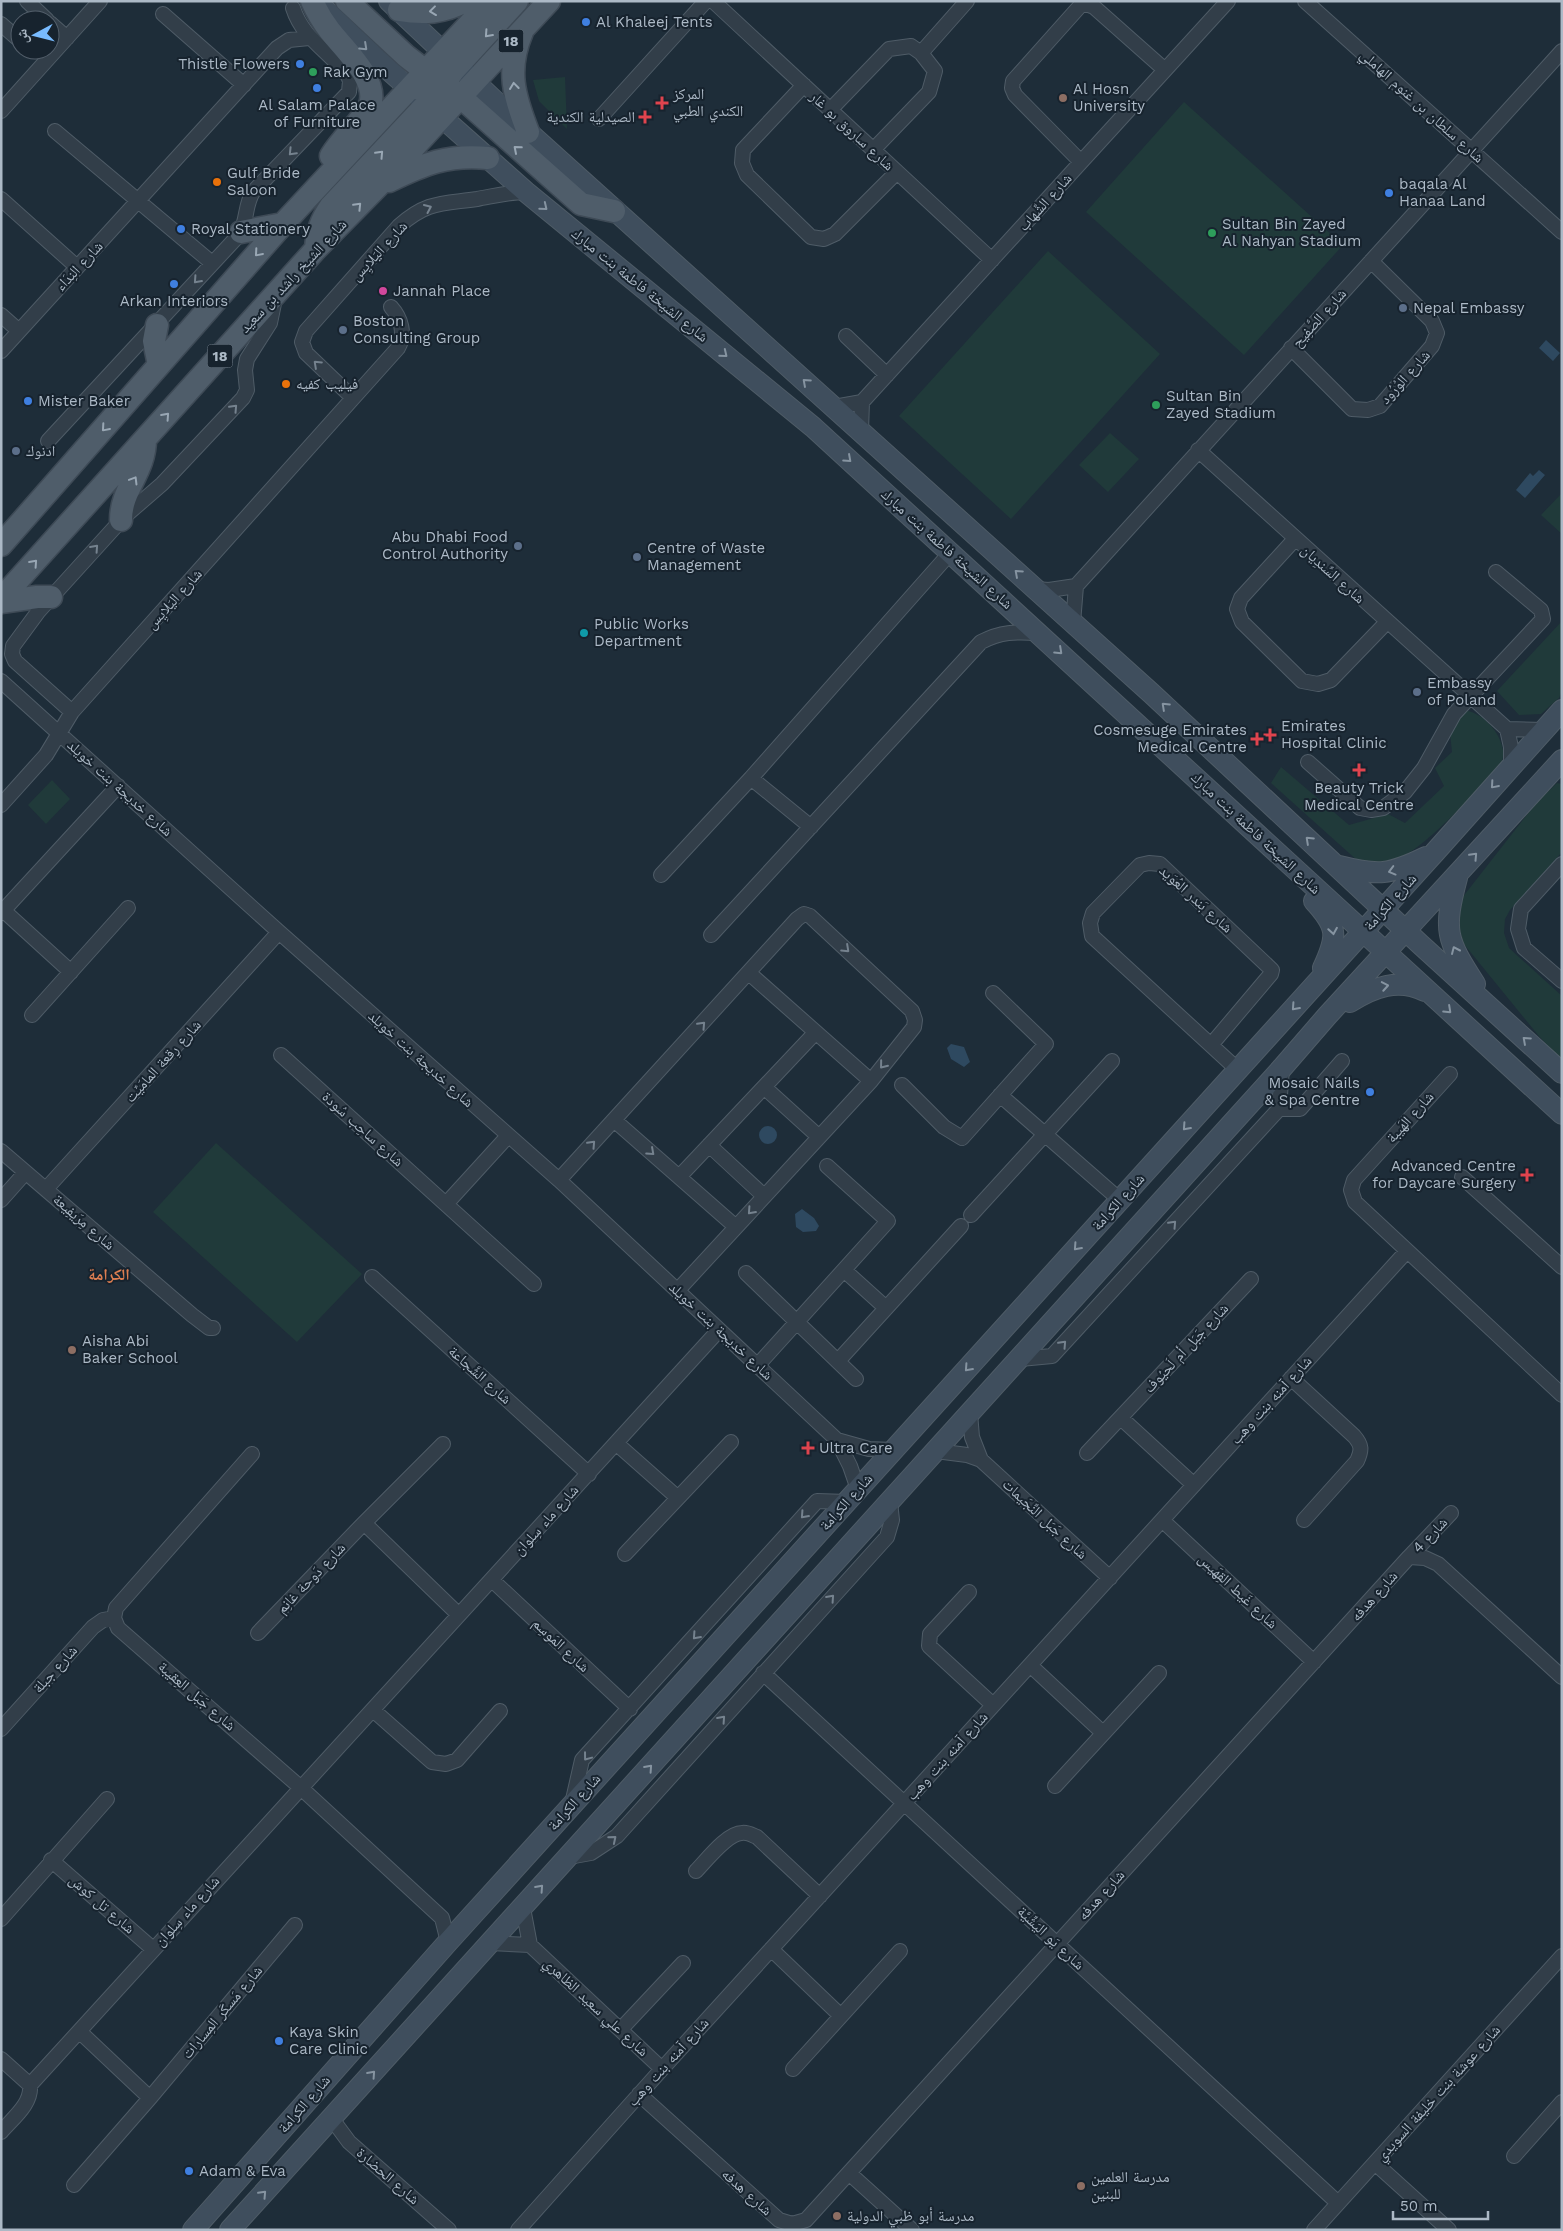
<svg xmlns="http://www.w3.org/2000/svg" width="1563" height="2231" font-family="'Work Sans','Noto Naskh Arabic',sans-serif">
	<rect width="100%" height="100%" fill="#1e2d39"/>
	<path fill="#203a3a" d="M565,77L567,129L539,101L533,80Z
		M1184,102L1343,245L1244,355L1086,212Z
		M1048,251L1160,354L1011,519L899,416Z
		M1110,433L1139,459L1108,492L1079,465Z
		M1562,493V534L1541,515Z
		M1562,621V691L1559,698L1541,714L1519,715L1497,691Z
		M1463,710C1482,712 1500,731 1503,750C1504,755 1502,761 1501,766C1479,788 1424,850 1397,859C1384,864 1373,863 1359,862L1271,783L1281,767L1349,825L1388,814L1405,823L1444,786L1435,768L1452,752L1450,733Z
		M52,780L70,799L46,824L28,805Z
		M1557,783L1562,784V852L1510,910L1505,919L1504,933L1509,948L1562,996V1061L1538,1035L1463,943L1459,925L1458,903L1537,802Z
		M216,1143L362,1274L297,1342L153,1212Z"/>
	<path fill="#2e4960" d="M1546,340L1560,353L1553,361L1539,348Z
		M1539,470L1545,475L1525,498L1516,490L1530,473L1533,476Z
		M951,1044L964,1047L970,1062L964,1067L951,1059L947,1048Z
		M759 1135a9 9 0 1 1 18 0a9 9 0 1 1-18 0Z
		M802,1209L814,1218L819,1226L816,1231L803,1232L796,1227L795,1214Z"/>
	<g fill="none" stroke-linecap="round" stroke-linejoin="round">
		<defs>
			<path id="street" d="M27,1L47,20
				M713,1L992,260
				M1305,1L1562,232
				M163,14L244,85
				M50,23L67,38
				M1,24L17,38
				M921,53L967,1
				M804,85L743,150L742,163L747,175L811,237L824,239L835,234L897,172
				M830,110L889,49L911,46L921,53L935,71L929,92L873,150
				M1,111L100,1
				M599,119L706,1
				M55,131L212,263
				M1081,162L1015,95L1012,88L1013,81L1080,6L1086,4L1094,7L1165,70
				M1,199L77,267
				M1,315L19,331
				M846,336L887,375
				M1291,348L1352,409L1368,410L1380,406L1432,346L1437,333L1432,321L1371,261
				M1,351L277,48L289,40L309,38
				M353,398L306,353L302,342L306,331L399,226C427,201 442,204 477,199C494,196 509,192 526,192
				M834,407L862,402L1228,1
				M861,431L862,402
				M48,441L238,236C248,223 244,206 253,192L349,92L350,81L348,76C329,51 303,39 293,8
				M1198,450L1507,729L1544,730
				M1295,539L1241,598L1237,609L1242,622L1302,681L1318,684L1331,680L1387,622
				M1035,589L1049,590L1076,586
				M1073,623L1076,586L1562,51
				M1,681L279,932L559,1180L837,1440L850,1466L858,1489
				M72,712L15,661L12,654L13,646L38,612L125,516L162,484L243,398L247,390L245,370L247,359L270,323L276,294
				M1507,729L1511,747V766
				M1308,762L1360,808L1371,810L1383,808L1405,792L1424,768L1454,714L1543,619L1541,610L1496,572
				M751,778L811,827
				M1,805L46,755L72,712L398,348C406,334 401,318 391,307
				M1562,864L1521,909L1518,929L1524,948L1562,981
				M661,875L751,778L951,552
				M4,911L71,972
				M1,913L118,786
				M711,935L981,642C1002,631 1016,632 1039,633
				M749,973L871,1081
				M32,1015L128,908
				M1211,1045L1271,974L1272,970L1160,864L1149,863L1140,865L1093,913L1090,923L1092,936L1238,1070
				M281,1055L534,1284
				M1450,1074L1354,1180L1351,1190L1355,1202L1562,1395
				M902,1085L944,1127L962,1138L1046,1044L993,993
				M764,1087L818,1136
				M1000,1095L1120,1200
				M1279,1109H1300L1342,1061
				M614,1120L736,1227
				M709,1145L764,1196
				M1,1151L192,1315L209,1328H213
				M679,1177L815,1033
				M1462,1177L1562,1267
				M559,1180L797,919L804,914L810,916L912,1011L915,1020L914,1027L871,1081L678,1290
				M46,1189L279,932
				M1,1200L25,1173
				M446,1204L508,1136
				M971,1215L1112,1061
				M844,1270L886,1308
				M746,1273L856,1379
				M372,1277L589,1474
				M1020,1359L1052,1356L1279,1109L1282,1068
				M838,1361L961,1226
				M757,1366L888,1221L827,1166
				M1291,1378L1354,1436C1362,1445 1362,1450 1357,1461L1304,1520
				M1121,1418L1194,1485
				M837,1440L869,1449L893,1450
				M617,1444L678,1498
				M936,1451L967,1455L981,1460L972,1437L970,1413
				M1087,1453L1251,1279
				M252,1454L116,1608L114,1618L118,1628L300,1787L442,1918L448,1942
				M981,1460L1110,1578
				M1162,1520L1314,1662
				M364,1523L459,1615
				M625,1554L731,1442
				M1409,1557L1425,1558L1438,1564L1562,1677
				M492,1580L630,1709
				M969,1592L930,1634L929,1646L993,1705
				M258,1633L364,1523L443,1444
				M1030,1665L1103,1733
				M763,1673L1338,2203
				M373,1710L432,1762L446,1764L457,1760L500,1711
				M1,1729L93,1627L103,1620L114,1618
				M1055,1786L1159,1673
				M572,1804L582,1760L817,1501L847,1502
				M569,1857L591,1853L617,1836L887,1537L892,1520L890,1502
				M51,1860L153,1949
				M696,1871C706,1861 727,1833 742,1833C747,1832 752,1835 757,1837L820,1896
				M523,1908L530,1945L662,2069
				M1,1919L107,1799
				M490,1943L530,1945
				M771,1949L841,2016
				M621,2029L683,1963
				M80,2032L150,2098
				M1,2059L30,2085
				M793,2069L900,1951
				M30,2085L719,1330
				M639,2094L779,2220L792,2224L806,2220L1409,1557L1451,1513
				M332,2119L349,2142L449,2230
				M1,2132C13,2118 32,2104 30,2085
				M1514,2156L1562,2102
				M1375,2163L1449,2230
				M849,2173L912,2230
				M74,2185L150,2098L295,1925
				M518,2230L662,2069L1407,1251
				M1314,2230L1562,1956"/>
			<path id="secondary" d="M316,1L383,65L526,192L813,427L1562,1114
				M389,1L528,132L1151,693L1421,945L1562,1073
				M1339,866C1379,876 1389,875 1426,857
				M1457,878C1443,931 1446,939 1475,984
				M1314,901C1338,927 1338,936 1323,968
				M1350,1002C1374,987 1398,978 1425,991
				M193,2230L448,1942L1436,851L1562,710
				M230,2230L1282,1068L1327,1016L1562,760"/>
			<path id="primary" d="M312,1C317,12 323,22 330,31C344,49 381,82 369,107C360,123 342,138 331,156
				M347,1L406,56L437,80
				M399,10C423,14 444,13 465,1
				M522,32C506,70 514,96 528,132
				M410,89L433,85L455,92L581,204L614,211
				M443,91L445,83L453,71L517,1
				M389,181C424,164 448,154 488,158
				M241,232L283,224
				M316,249C317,232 321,220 331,206L437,93L445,75
				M157,325L154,341L159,365
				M121,520C121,488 145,473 145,439
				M1,545L283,224L491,1
				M1,599L316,249L377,187L549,1
				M1,602L37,597H51"/>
		</defs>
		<use href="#street" stroke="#4f5c67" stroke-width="16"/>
		<use href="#secondary" stroke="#4f5c67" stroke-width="22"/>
		<use href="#primary" stroke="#3e4a56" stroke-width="25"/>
		<use href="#street" stroke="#323e49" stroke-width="14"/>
		<use href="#secondary" stroke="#3f4e5d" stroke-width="20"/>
		<use href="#primary" stroke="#4f5d6a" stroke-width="22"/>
	</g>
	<defs><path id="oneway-chevron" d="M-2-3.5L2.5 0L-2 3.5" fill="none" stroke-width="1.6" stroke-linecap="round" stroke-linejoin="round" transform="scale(1.25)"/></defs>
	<g stroke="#99a7b4">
		<use href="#oneway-chevron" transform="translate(433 11) rotate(173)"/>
		<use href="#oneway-chevron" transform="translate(488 34) rotate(132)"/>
		<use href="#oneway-chevron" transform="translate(514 86) rotate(-97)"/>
		<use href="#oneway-chevron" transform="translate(517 149) rotate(-139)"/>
		<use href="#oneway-chevron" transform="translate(380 154) rotate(-47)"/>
		<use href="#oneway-chevron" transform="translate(358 206) rotate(-46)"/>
		<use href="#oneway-chevron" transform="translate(258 253) rotate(131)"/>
		<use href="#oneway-chevron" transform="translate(166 416) rotate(-48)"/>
		<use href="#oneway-chevron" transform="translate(105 428) rotate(131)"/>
		<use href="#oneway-chevron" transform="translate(134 480) rotate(-59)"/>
		<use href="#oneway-chevron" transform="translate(34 563) rotate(-48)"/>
	</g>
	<g stroke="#8694a1">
		<use href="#oneway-chevron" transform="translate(364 47) rotate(43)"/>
		<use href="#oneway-chevron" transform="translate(544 207) rotate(39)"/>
		<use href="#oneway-chevron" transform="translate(724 354) rotate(39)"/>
		<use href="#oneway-chevron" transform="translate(806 382) rotate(-138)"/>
		<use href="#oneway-chevron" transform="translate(848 459) rotate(42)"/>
		<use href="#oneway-chevron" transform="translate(1018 573) rotate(-138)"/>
		<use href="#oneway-chevron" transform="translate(1059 651) rotate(43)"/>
		<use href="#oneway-chevron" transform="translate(1165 706) rotate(-137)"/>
		<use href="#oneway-chevron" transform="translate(1494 785) rotate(131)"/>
		<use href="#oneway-chevron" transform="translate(1309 840) rotate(-137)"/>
		<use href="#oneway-chevron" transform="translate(1474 856) rotate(-47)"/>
		<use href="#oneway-chevron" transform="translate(1392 871) rotate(165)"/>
		<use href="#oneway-chevron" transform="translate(1333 931) rotate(81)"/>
		<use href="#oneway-chevron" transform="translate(1455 950) rotate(-114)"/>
		<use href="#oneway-chevron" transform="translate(1385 986) rotate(-10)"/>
		<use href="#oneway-chevron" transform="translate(1295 1007) rotate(132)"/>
		<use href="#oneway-chevron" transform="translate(1448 1010) rotate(43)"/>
		<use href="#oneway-chevron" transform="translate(1526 1040) rotate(-138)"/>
		<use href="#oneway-chevron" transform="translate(1186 1127) rotate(132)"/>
		<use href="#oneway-chevron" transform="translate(1077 1247) rotate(132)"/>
		<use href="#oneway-chevron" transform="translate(968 1368) rotate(132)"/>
		<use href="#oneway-chevron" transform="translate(649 1768) rotate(-48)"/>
		<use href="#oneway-chevron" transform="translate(540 1888) rotate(-48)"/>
		<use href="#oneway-chevron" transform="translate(372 2074) rotate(-48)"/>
		<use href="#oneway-chevron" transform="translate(263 2194) rotate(-47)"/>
	</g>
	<g stroke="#75828e">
		<use href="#oneway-chevron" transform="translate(292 152) rotate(134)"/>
		<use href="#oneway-chevron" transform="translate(428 208) rotate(-24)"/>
		<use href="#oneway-chevron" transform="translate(197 280) rotate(132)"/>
		<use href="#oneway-chevron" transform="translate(317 364) rotate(-137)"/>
		<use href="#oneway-chevron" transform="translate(234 408) rotate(-47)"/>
		<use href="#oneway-chevron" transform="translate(95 548) rotate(-48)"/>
		<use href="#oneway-chevron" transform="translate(846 949) rotate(43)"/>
		<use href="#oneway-chevron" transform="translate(702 1025) rotate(-47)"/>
		<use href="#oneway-chevron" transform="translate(883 1065) rotate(129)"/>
		<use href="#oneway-chevron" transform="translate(592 1144) rotate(-47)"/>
		<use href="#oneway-chevron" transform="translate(651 1152) rotate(42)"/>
		<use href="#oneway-chevron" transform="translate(751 1211) rotate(132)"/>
		<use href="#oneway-chevron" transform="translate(1173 1224) rotate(-47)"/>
		<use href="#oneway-chevron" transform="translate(1063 1344) rotate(-47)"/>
		<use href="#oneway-chevron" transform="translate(804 1515) rotate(132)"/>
		<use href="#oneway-chevron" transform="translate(831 1598) rotate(-48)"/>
		<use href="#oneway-chevron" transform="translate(696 1636) rotate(132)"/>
		<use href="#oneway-chevron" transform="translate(722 1719) rotate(-48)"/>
		<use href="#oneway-chevron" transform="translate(587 1757) rotate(127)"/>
		<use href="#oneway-chevron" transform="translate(613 1839) rotate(-40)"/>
	</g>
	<g fill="#3f7fe0" stroke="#17232e" stroke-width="2">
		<circle cx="586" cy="22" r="5"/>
		<circle cx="300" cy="64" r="5"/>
		<circle cx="317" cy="88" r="5"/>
		<circle cx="1389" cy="193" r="5"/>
		<circle cx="181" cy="229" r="5"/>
		<circle cx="174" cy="284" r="5"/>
		<circle cx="28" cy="401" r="5"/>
		<circle cx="1370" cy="1092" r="5"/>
		<circle cx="279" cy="2041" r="5"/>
		<circle cx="189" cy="2171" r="5"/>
	</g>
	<g fill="#2e9e5b" stroke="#17232e" stroke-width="2">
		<circle cx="313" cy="72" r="5"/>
		<circle cx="1212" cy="233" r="5"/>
		<circle cx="1156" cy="405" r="5"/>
	</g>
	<g fill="#8d6e63" stroke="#17232e" stroke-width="2">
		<circle cx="1063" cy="98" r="5"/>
		<circle cx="72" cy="1350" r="5"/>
		<circle cx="1081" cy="2186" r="5"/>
		<circle cx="837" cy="2216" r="5"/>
	</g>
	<g fill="#e0444e" stroke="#17232e" stroke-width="2">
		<path d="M659.5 95.5h5v5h5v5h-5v5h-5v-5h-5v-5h5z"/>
		<path d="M642.5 109.5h5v5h5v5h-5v5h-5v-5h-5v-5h5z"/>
		<path d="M1267.5 727.5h5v5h5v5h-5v5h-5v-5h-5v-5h5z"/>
		<path d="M1254.5 731.5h5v5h5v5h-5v5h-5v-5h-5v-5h5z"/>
		<path d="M1356.5 762.5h5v5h5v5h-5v5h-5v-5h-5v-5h5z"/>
		<path d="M1524.5 1167.5h5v5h5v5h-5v5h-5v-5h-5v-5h5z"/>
		<path d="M805.5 1440.5h5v5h5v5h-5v5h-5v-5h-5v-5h5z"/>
	</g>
	<g fill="#e8710a" stroke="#17232e" stroke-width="2">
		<circle cx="217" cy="182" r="5"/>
		<circle cx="286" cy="384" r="5"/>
	</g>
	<circle fill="#d1479c" stroke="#17232e" stroke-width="2" cx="383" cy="291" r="5"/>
	<g fill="#5c6f8a" stroke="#17232e" stroke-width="2">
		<circle cx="1403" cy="308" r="5"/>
		<circle cx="343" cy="330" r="5"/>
		<circle cx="16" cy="451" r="5"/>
		<circle cx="518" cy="546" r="5"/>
		<circle cx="637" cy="557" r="5"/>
		<circle cx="1417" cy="692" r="5"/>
	</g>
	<circle fill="#0f9aa8" stroke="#17232e" stroke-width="2" cx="584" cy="633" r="5"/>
	<g text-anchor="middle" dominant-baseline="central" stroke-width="4" stroke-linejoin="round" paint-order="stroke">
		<g fill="#17232e" stroke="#7f8c98" stroke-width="1">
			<rect x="498.5" y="29.5" width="25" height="23" rx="4"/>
			<rect x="207.5" y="344.5" width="25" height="23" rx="4"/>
		</g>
		<g font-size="14" font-weight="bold" fill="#acb9c6">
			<text x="511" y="41">18</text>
			<text x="220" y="356">18</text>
		</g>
		<g font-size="15" fill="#acb9c6" stroke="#17232e" text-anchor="start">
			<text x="596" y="22">Al Khaleej Tents</text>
			<text x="290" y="64" text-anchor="end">Thistle Flowers</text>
			<text x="323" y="72">Rak Gym</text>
			<text x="1073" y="89">Al Hosn<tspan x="1073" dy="17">University</tspan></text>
			<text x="673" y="94">المركز<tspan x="673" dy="17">الكندي الطبي</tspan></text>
			<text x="317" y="105" text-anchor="middle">Al Salam Palace<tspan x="317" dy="17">of Furniture</tspan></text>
			<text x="635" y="117" text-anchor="end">الصيدلية الكندية</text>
			<text x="227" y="173">Gulf Bride<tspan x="227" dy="17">Saloon</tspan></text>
			<text x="1399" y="184">baqala Al<tspan x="1399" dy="17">Hanaa Land</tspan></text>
			<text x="1222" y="224">Sultan Bin Zayed<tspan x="1222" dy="17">Al Nahyan Stadium</tspan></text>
			<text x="191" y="229">Royal Stationery</text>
			<text x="393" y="291">Jannah Place</text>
			<text x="174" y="301" text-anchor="middle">Arkan Interiors</text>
			<text x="1413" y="308">Nepal Embassy</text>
			<text x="353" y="321">Boston<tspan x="353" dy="17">Consulting Group</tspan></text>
			<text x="296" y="384">فيليب كفيه</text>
			<text x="1166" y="396">Sultan Bin<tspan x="1166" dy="17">Zayed Stadium</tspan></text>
			<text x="38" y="401">Mister Baker</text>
			<text x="26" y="451">ادنوك</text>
			<text x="508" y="537" text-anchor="end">Abu Dhabi Food<tspan x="508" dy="17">Control Authority</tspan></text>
			<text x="647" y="548">Centre of Waste<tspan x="647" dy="17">Management</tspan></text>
			<text x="594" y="624">Public Works<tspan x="594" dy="17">Department</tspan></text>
			<text x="1427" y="683">Embassy<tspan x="1427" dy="17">of Poland</tspan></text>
			<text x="1281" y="726">Emirates<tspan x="1281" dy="17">Hospital Clinic</tspan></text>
			<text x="1247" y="730" text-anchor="end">Cosmesuge Emirates<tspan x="1247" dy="17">Medical Centre</tspan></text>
			<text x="1359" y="788" text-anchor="middle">Beauty Trick<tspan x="1359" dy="17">Medical Centre</tspan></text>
			<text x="1360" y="1083" text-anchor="end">Mosaic Nails<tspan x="1360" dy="17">&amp; Spa Centre</tspan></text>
			<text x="1516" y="1166" text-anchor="end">Advanced Centre<tspan x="1516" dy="17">for Daycare Surgery</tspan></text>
			<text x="82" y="1341">Aisha Abi<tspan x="82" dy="17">Baker School</tspan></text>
			<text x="819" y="1448">Ultra Care</text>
			<text x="289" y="2032">Kaya Skin<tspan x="289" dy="17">Care Clinic</tspan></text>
			<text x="199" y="2171">Adam &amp; Eva</text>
			<text x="1091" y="2177">مدرسة العلمين<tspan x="1091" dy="17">للبنين</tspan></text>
			<text x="847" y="2216">مدرسة أبو ظبي الدولية</text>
		</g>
		<g font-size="15" fill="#acb9c6" stroke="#17232e">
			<text transform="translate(1422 106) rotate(42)">شارع سلطان بن غنوم الهاملي</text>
			<text transform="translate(852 131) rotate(43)">شارع ساروق بو غار</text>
			<text transform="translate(1045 202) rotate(-48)">شارع الشِّهاب</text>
			<text transform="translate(379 251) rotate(-47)">شارع اليَلايِس</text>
			<text transform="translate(79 266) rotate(-47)">شارع النِدَاء</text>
			<text transform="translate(293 276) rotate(-47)">شارع الشيخ راشد بن سعيد</text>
			<text transform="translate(640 285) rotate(39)">شارع الشيخة فاطمة بنت مبارك</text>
			<text transform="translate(1319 318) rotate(-48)">شارع الصَّفِيح</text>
			<text transform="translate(1405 377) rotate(-48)">شارع الوُرُود</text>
			<text transform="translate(947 549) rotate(42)">شارع الشيخة فاطمة بنت مبارك</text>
			<text transform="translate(1333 574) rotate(42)">شارع السِّندِيان</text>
			<text transform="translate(174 599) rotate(-48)">شارع اليَلايِس</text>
			<text transform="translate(120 788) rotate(42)">شارع خديجة بنت خويلد</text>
			<text transform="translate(1256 833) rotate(43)">شارع الشيخة فاطمة بنت مبارك</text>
			<text transform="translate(1196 899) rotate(42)">شارع بَندر العُوَيد</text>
			<text transform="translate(1390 902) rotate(-48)">شارع الكرامة</text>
			<text transform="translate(421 1059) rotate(42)">شارع خديجة بنت خويلد</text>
			<text transform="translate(163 1061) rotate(-48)">شارع رِقعة المامَيِّت</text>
			<text transform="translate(1410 1117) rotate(-48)">شارع الهَيبة</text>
			<text transform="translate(363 1129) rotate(42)">شارع ساحِب سُودة</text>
			<text transform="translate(1118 1202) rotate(-48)">شارع الكرامة</text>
			<text transform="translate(84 1222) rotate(41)">شارع مِرَيفِيعة</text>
			<text transform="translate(721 1331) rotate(43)">شارع خديجة بنت خويلد</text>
			<text transform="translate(1186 1348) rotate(-47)">شارع جَبَل أم لَحيُوف</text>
			<text transform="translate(480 1375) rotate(42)">شارع الشَّجاعة</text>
			<text transform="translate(1271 1400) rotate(-48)">شارع آمنه بنت وهب</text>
			<text transform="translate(846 1502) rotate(-48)">شارع الكرامة</text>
			<text transform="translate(1045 1519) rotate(43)">شارع جَبَل النِّجَيمات</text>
			<text transform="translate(546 1520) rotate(-48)">شارع ماء سِلوان</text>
			<text transform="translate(1430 1535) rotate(-46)">شارع 4</text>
			<text transform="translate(311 1578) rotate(-46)">شارع دَوحة غانِم</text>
			<text transform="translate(1238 1591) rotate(43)">شارع غَيط القِهَيس</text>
			<text transform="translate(1374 1596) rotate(-48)">شارع هدفه</text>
			<text transform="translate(561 1645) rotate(43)">شارع المَوسِم</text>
			<text transform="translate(55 1669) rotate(-48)">شارع جبلة</text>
			<text transform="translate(197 1696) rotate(41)">شارع جَبَل العِقيبة</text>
			<text transform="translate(947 1756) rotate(-48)">شارع آمنه بنت وهب</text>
			<text transform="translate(574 1802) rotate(-48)">شارع الكرامة</text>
			<text transform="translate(1101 1895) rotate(-48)">شارع هدفه</text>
			<text transform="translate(102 1904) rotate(41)">شارع تل كوش</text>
			<text transform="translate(187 1911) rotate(-48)">شارع ماء سِلوان</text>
			<text transform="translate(1051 1938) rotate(43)">شارع يَو اليَشِّيَّة</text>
			<text transform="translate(596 2007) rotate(43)">شارع علي سعيد الظاهري</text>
			<text transform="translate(222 2012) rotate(-50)">شارع مَسكَر المِسارات</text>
			<text transform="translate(668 2062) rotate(-48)">شارع آمنه بنت وهب</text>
			<text transform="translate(1438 2093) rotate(-48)">شارع عوشة بنت خليفة السويدي</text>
			<text transform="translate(304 2104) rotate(-49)">شارع الكرامة</text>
			<text transform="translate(388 2176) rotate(41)">شارع الحضارة</text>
			<text transform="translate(747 2192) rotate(42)">شارع هدفه</text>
		</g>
		<g font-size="16" font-weight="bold" fill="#dd7e51" stroke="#17232e">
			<text x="109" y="1274">الكرامة</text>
		</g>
	</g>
	<rect width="1563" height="2231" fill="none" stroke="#acb9c6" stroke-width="5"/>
	<g transform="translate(35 35) rotate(263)"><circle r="24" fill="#17232e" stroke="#535f6b"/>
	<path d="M0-4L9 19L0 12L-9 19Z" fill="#78bbff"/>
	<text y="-8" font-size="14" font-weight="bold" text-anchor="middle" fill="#acb9c6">ش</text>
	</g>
	<path d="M1393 2211v8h95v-8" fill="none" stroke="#acb9c6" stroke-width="2.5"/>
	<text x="1400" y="2211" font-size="15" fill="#acb9c6" stroke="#17232e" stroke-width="4" paint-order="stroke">50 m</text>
</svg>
